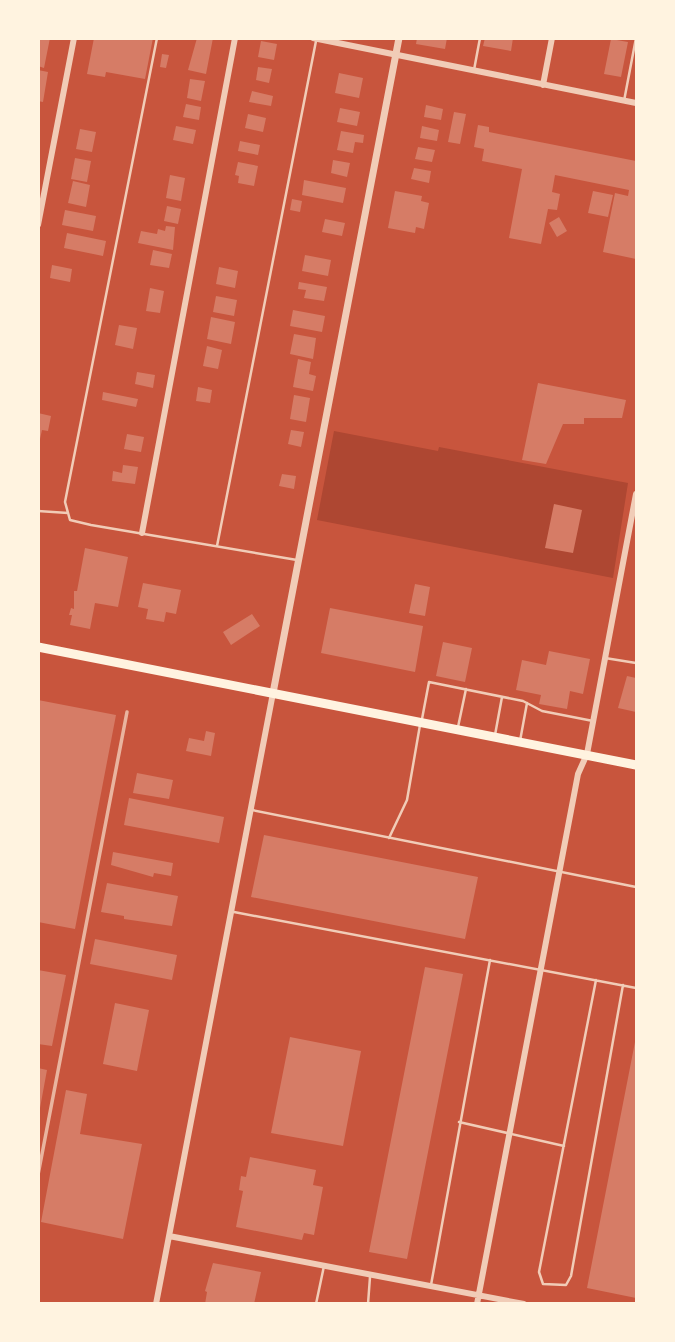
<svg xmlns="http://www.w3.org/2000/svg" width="675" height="1342" font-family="Manrope,sans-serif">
	<rect width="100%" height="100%" fill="#c8553d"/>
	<path fill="#ae4732" d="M334,431L438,451L439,447L628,483L613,578L317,520Z"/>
	<path fill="#d67c66" d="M38,38H50L44,68L38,66Z
		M94,38H153L145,79L106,72L105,77L87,74Z
		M197,38H213L206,74L188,70Z
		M417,38H447L445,49L416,44Z
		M485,38H513L511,51L483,46Z
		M611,39L628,42L621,77L604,74Z
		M261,41L277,44L274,60L258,57Z
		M162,54L169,55L166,68L160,67Z
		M258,67L272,69L269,83L256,80Z
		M38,70L48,72L43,102L38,101Z
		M339,73L363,78L359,98L335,93Z
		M190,79L205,81L201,101L187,98Z
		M252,91L273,96L271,106L249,102Z
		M186,104L201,107L199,120L183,117Z
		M426,105L443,109L441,120L424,117Z
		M340,108L360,112L357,126L337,122Z
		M454,112L466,114L460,144L448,142Z
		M248,114L266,118L263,132L245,128Z
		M478,125L489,127V132L636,161V259L603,252L615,193L628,196L629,190L555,175L552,192L560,194L557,210L548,209L541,244L509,238L522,169L482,161L484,149L474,147Z
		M176,126L196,130L193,144L173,140Z
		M422,126L439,130L437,141L420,138Z
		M80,129L96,132L92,152L76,149Z
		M341,131L364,135L363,143L355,142L353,153L337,150Z
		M240,141L260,145L258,155L238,151Z
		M418,147L435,150L432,162L415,159Z
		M75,158L91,161L87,182L71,179Z
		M333,160L350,163L347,177L331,173Z
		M238,162L258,166L254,186L238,183L239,176L235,175Z
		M414,168L431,171L429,183L411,179Z
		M170,175L185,178L181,201L166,198Z
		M304,180L346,188L343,203L302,195Z
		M73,181L90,185L86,207L68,203Z
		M395,191L422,196L421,201L429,203L424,229L416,227L415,233L388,228Z
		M593,191L613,195L608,217L588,213Z
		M292,199L302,201L300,212L290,210Z
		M167,206L181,209L178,224L164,221Z
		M65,210L96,216L93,231L62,225Z
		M559,217L567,231L557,237L549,223Z
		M325,219L345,223L342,236L322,232Z
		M166,226L175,227L173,250L138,243L141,231L157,234L158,229L165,231Z
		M67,233L106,241L103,256L64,248Z
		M153,250L172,254L169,268L150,265Z
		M305,255L331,260L328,276L302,271Z
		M52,265L72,269L70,282L50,278Z
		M219,267L238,271L235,288L216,284Z
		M299,282L327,287L324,301L304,298L306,290L298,289Z
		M150,288L164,291L160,313L146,311Z
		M216,296L237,300L234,316L213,312Z
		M293,310L325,316L322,332L290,326Z
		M211,317L235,322L231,344L207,339Z
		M119,325L137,328L133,349L115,345Z
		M294,334L316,338L313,359L290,354Z
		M207,346L222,350L218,369L203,366Z
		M298,359L311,362L309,374L316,376L313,391L293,387Z
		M137,372L155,375L153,388L135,384Z
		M538,383L626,400L622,418H584V424H563L546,464L522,460Z
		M198,387L212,390L210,403L196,401Z
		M103,392L138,399L136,407L102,400Z
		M294,395L310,398L306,422L290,419Z
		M38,413L51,416L48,431L42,430L40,439Z
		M291,430L304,432L301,447L288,444Z
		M127,434L144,437L141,452L124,449Z
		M123,465L138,467L135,484L112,481L113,471L122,473Z
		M282,474L296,476L294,489L279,486Z
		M554,504L582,510L573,553L545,548Z
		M85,548L128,557L118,607L95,603L90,629L70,625L72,615H69L71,608L74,609V591H77Z
		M143,583L181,590L176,614L166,612L164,622L146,619L148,609L138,607Z
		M415,584L430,587L425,616L409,613Z
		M330,608L423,626L415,672L321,653Z
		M252,614L260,626L231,645L223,632Z
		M443,642L472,648L465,682L436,676Z
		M549,651L590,659L583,694L570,691L567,709L539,704L541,695L516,690L522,660L546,665Z
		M627,676L636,678V712L618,708Z
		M38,700L116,715L75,929L38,922Z
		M206,731L215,733L211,756L186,751L189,738L204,741Z
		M137,773L173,780L169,799L133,793Z
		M129,798L224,817L219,843L124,825Z
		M264,835L478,877L465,939L251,897Z
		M113,852L173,863L171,876L154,873L153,877L111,865Z
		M107,883L178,896L172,926L124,919V916L101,912Z
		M95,939L177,955L172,980L90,964Z
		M425,967L463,974L407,1259L369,1252Z
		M38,970L66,975L52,1046L38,1044Z
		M115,1003L149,1010L137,1071L103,1064Z
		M290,1037L361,1051L343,1146L271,1133Z
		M635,1042H636V1298L587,1288Z
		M38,1068L47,1070L40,1108H38Z
		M66,1090L87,1094L80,1134L142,1144L123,1239L41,1222Z
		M250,1157L316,1170L313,1185L323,1187L314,1235L304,1233L302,1240L236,1227L243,1191L239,1190L241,1176L246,1177Z
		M213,1263L261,1272L254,1304H205L207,1292L205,1291Z"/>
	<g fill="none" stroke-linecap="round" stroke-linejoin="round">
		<path stroke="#f1ccb7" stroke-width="2.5" d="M157,38L65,502L70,520L91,525L297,560
			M474,70L480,38
			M624,101L636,38
			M38,511L68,513
			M217,546L316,41
			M605,658L636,663
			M422,719L429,682L523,701L542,711L593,721
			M458,727L466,689
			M495,735L502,697
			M520,741L527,703
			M252,810L636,887
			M389,838L407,800L420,725
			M234,912L636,988
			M596,980L539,1272L543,1284L566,1285L571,1276L623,985
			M459,1122L564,1146
			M431,1285L490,960
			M316,1304L324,1266
			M368,1304L370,1277"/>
		<path stroke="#f1ccb7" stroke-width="6" d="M313,38L636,103
			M543,85L552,38
			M38,225L74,38
			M142,533L235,38
			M169,1236L524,1304
			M156,1304L273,693
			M477,1304L578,774L587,754L636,494"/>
		<path stroke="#f1ccb7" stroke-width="7" d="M273,693L399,38"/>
		<path stroke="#fff3e0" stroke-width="9" d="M38,647L636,765"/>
		<path stroke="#e9b49f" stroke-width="3.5" d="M38,1175L127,712"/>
	</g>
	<rect width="675" height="1342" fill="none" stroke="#fff3e0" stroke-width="80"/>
</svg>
